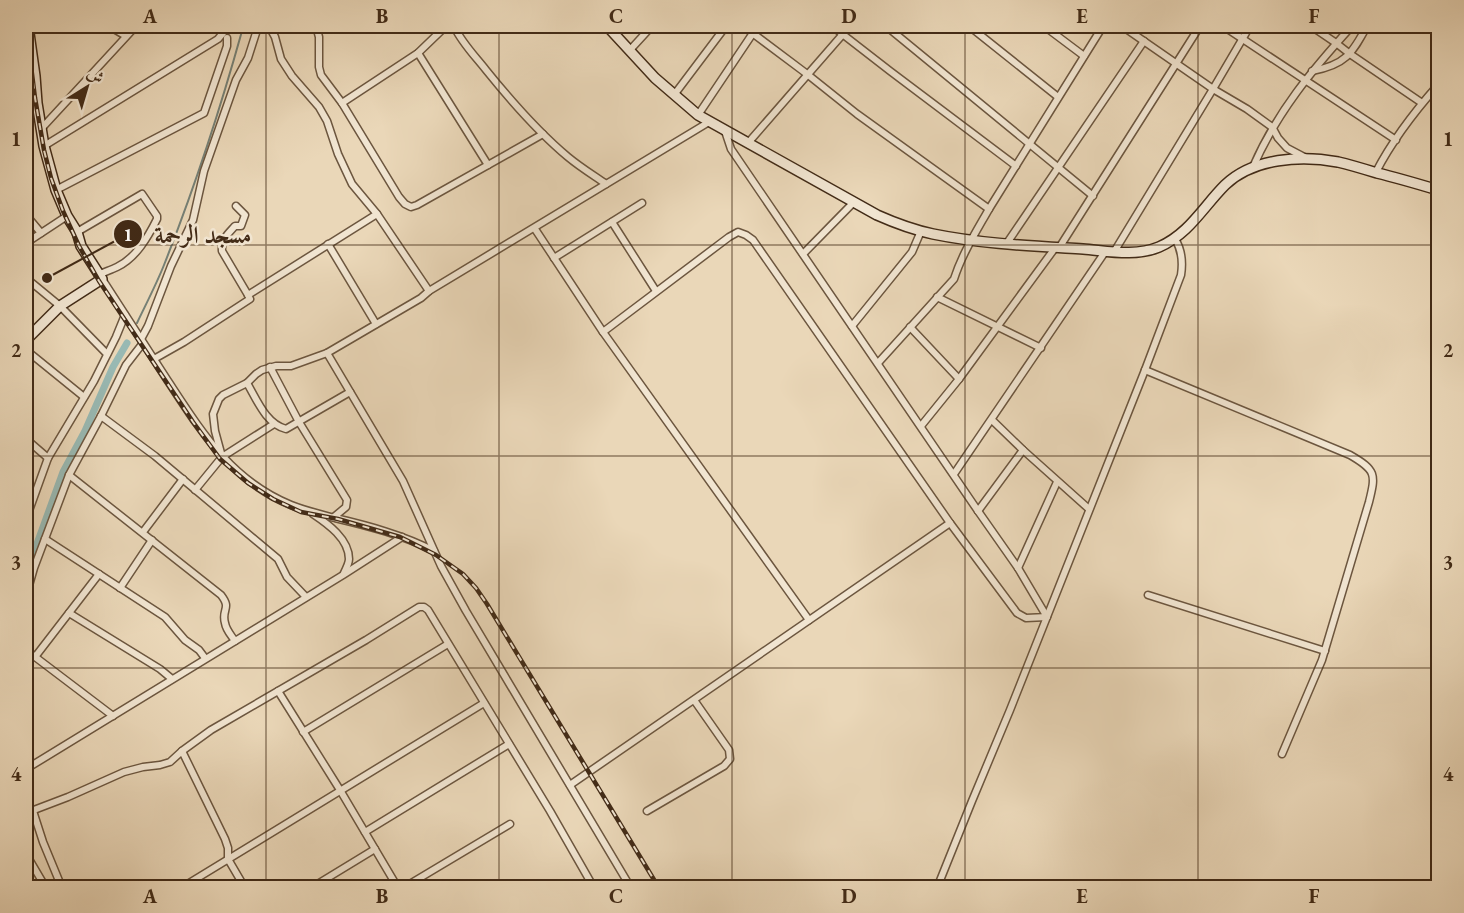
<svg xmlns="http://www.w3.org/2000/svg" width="1464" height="913" viewBox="0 0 1464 913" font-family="'EB Garamond',Amiri,serif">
<rect width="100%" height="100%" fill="#ead7b8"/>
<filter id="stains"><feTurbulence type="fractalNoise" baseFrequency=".00333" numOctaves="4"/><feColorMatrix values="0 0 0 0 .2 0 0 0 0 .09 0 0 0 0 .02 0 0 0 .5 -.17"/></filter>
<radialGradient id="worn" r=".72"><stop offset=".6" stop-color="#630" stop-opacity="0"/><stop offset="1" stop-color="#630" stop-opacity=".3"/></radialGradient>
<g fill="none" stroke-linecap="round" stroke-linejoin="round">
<path stroke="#768075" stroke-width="2" d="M137 323C146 304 156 285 164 265 194 189 220 110 242 31L241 26"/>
<polyline stroke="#98b9b3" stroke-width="7" points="26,574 63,472 85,431 113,367 127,343"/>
<g stroke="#6c563f" stroke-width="9">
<g id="street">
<polyline points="109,26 126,36"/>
<polyline points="269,26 275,37 281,59 292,76 319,107 327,121 338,154 352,184 377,214 429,291"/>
<polyline points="316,26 319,37 319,67 321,75 342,103 399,197 405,204 411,207 417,205 543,134"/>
<path d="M454 26C461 42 475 56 486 70 511 101 538 132 568 157 580 167 593 175 606 184"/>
<polyline points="743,26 807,74 857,114 989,209"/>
<polyline points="832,26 890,71 1016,166"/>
<polyline points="886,26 1093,196"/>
<polyline points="969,26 1058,97"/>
<polyline points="1044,26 1084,56"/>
<polyline points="1122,26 1213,89 1247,109 1272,127 1278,138 1287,148 1306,158"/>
<polyline points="1223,26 1396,140"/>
<polyline points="1311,26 1336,43 1350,54 1422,103"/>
<polyline points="1436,26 1438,27"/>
<polyline points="630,50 652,26"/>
<polyline points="418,53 488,165"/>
<polyline points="26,67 34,75"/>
<path d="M1312 71C1345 65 1352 54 1367 26"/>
<polyline points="26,87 36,94"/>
<polyline points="674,95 726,26"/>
<polyline points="342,103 418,53 446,26"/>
<polyline points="26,112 37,103"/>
<polyline points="698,115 753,33"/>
<polyline points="41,129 136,26"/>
<polyline points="748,143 850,26"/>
<polyline points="44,146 218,39 223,33 224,26"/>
<path d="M1253 167C1277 112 1312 70 1352 26"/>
<path d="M1376 172C1392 141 1415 111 1438 85"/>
<polyline points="56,190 204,113 227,46 227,38"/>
<path d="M236 206 245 215 241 226H235C228 234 221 239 222 251L248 295"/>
<polyline points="26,215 41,233"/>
<polyline points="612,222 656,291"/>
<polyline points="535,229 603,332 809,620"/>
<path d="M77 232 142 194 157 216V219C148 237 136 258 117 267 111 270 104 272 98 275"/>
<polyline points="26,243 67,216"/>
<polyline points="1007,243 1144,41"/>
<polyline points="328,244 376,324"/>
<polyline points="1059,248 1200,26"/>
<polyline points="1114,252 1213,89 1250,26"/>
<polyline points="803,254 853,203"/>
<polyline points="554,258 642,203"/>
<polyline points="26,278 60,306 107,354"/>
<path d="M102 279C123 312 145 345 166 378 201 431 230 480 291 505 306 511 320 514 335 518 369 526 403 535 434 551"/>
<polyline points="937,297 1041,348"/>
<polyline points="852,326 912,252 921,231"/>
<polyline points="910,327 959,379"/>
<polyline points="603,332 729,237 738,232 746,235 753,240 950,523 1017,613 1026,618 1047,617 1018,568 978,511 731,149 725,131"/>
<polyline points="141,339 148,326 171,266 193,220 204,171 236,80 248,58 256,33 255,26"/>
<polyline points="26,350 84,397"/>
<polyline points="154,359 184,342 250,299 248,295 377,214"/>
<path d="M878 363 954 279C962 254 976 232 989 209L1103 26"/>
<polyline points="270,367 299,422 347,500 346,507 334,517"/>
<path d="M1145 370 1350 455C1376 470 1376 474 1369 502L1322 660 1282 754"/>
<path d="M247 383C257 400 266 424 286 429L350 392"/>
<polyline points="101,416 155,456 278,559 287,577 306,597"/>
<polyline points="992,420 1023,450 1089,509"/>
<polyline points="921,426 959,379 1055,248"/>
<polyline points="26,439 48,458"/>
<polyline points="221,453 215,431 213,414 219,399 223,395 247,383 256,374 262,370 276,366 291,366 327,353"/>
<polyline points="954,474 1105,252"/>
<path d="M69 475 221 595C232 609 221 609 225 623 226 630 231 635 235 641"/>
<polyline points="195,490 222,457 274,424"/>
<polyline points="978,511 1023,450"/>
<path d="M313 514C328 524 349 539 349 559 349 563 346 569 344 573"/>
<polyline points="26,519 48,458 94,381 116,337 125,315"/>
<polyline points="143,532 183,479"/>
<polyline points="45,539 165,617 185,640 199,650 205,658"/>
<polyline points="1018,568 1057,482"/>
<polyline points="120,588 152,540"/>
<polyline points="1148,595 1325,651"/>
<polyline points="26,596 34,568 69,475 101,416 126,365 143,343"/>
<polyline points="69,613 160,669 172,679"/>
<polyline points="26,650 113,716"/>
<polyline points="35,657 99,574"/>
<polyline points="278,691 340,790 398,888"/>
<polyline points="303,732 448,644"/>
<polyline points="182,751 225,839 228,848 228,859 245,888"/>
<polyline points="26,769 343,575 402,537"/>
<polyline points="570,785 950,523"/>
<polyline points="33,811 43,842 62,888"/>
<polyline points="647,811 724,766 730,759 729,750 694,700"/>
<polyline points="26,813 68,797 124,772 143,767 160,765 170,762 182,751 211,730 366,640 419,607 424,607 428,610 550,811 594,888"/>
<polyline points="365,832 509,744"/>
<polyline points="26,854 46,888"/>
<polyline points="181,888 484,703"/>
<polyline points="311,888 375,849"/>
<polyline points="403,888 510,824"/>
<polyline points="631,888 466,611 441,566 403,481 327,353 421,298 429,291 709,122"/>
<path d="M937 888 972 801 1010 710 1145 370 1181 275C1183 262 1182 250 1175 239"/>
</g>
</g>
<g stroke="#422b17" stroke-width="12">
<g id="secondary">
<path d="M607 26 655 78 698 115 877 215C895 223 914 230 933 234 982 244 1033 246 1083 249 1108 251 1135 257 1159 247 1189 234 1203 207 1225 185 1253 158 1301 155 1338 162 1351 165 1364 169 1377 173 1398 178 1418 184 1438 190"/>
<polyline points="26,340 60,306 102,279 81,246 77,232 67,216 56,190 44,146 37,103 35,76 28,26"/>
</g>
</g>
<use href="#street" stroke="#f1e5d1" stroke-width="6"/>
<use href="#secondary" stroke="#f1e5d1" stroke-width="9"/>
<g stroke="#422b17" stroke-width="4.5">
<polyline id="rail" points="26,26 35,98 44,150 51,178 63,211 79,246 99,281 193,422 220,459 248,483 273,499 301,512 338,519 400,537 436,555 463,574 476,588 487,604 659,888"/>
</g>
<use href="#rail" stroke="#f1e5d1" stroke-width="2" stroke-dasharray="7" stroke-linecap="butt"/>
</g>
<path fill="none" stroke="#422b17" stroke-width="1.5" stroke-opacity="0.55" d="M266 26V888M499 26V888M732 26V888M965 26V888M1198 26V888M26 245H1438M26 456H1438M26 668H1438"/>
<path fill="none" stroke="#422b17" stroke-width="2" d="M47 278L128 234"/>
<g fill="#422b17" stroke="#f1e5d1" stroke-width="2">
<circle cx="47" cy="278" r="6"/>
<circle cx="128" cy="234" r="15"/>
</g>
<g font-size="18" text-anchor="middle" font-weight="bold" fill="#fff">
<text x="128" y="241">1</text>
</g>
<g font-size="24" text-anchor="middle" font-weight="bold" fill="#422b17" stroke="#f1e5d1" stroke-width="5" stroke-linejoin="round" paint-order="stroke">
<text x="203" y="243">مسجد الرحمة</text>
</g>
<rect width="1464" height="913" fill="none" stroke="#ead7b8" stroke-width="66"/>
<g transform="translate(87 87) rotate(37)" stroke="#f1e5d1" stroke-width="4.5" paint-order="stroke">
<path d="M0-4.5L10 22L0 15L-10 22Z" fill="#422b17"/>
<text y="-9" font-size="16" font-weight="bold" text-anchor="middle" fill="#422b17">ش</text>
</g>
<rect x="33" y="33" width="1398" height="847" fill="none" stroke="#422b17" stroke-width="2"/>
<g font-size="20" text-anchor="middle" font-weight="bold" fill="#422b17">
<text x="150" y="23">A</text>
<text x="382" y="23">B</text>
<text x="616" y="23">C</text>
<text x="849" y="23">D</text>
<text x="1082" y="23">E</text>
<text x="1314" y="23">F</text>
<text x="16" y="146">1</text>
<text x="1448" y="146">1</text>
<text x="16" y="357">2</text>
<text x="1448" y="357">2</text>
<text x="16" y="569">3</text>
<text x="1448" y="569">3</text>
<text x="16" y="781">4</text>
<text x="1448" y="781">4</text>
<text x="150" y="903">A</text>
<text x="382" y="903">B</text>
<text x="616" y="903">C</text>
<text x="849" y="903">D</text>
<text x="1082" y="903">E</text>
<text x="1314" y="903">F</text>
</g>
<rect width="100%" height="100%" filter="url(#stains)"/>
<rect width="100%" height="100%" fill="url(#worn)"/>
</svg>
